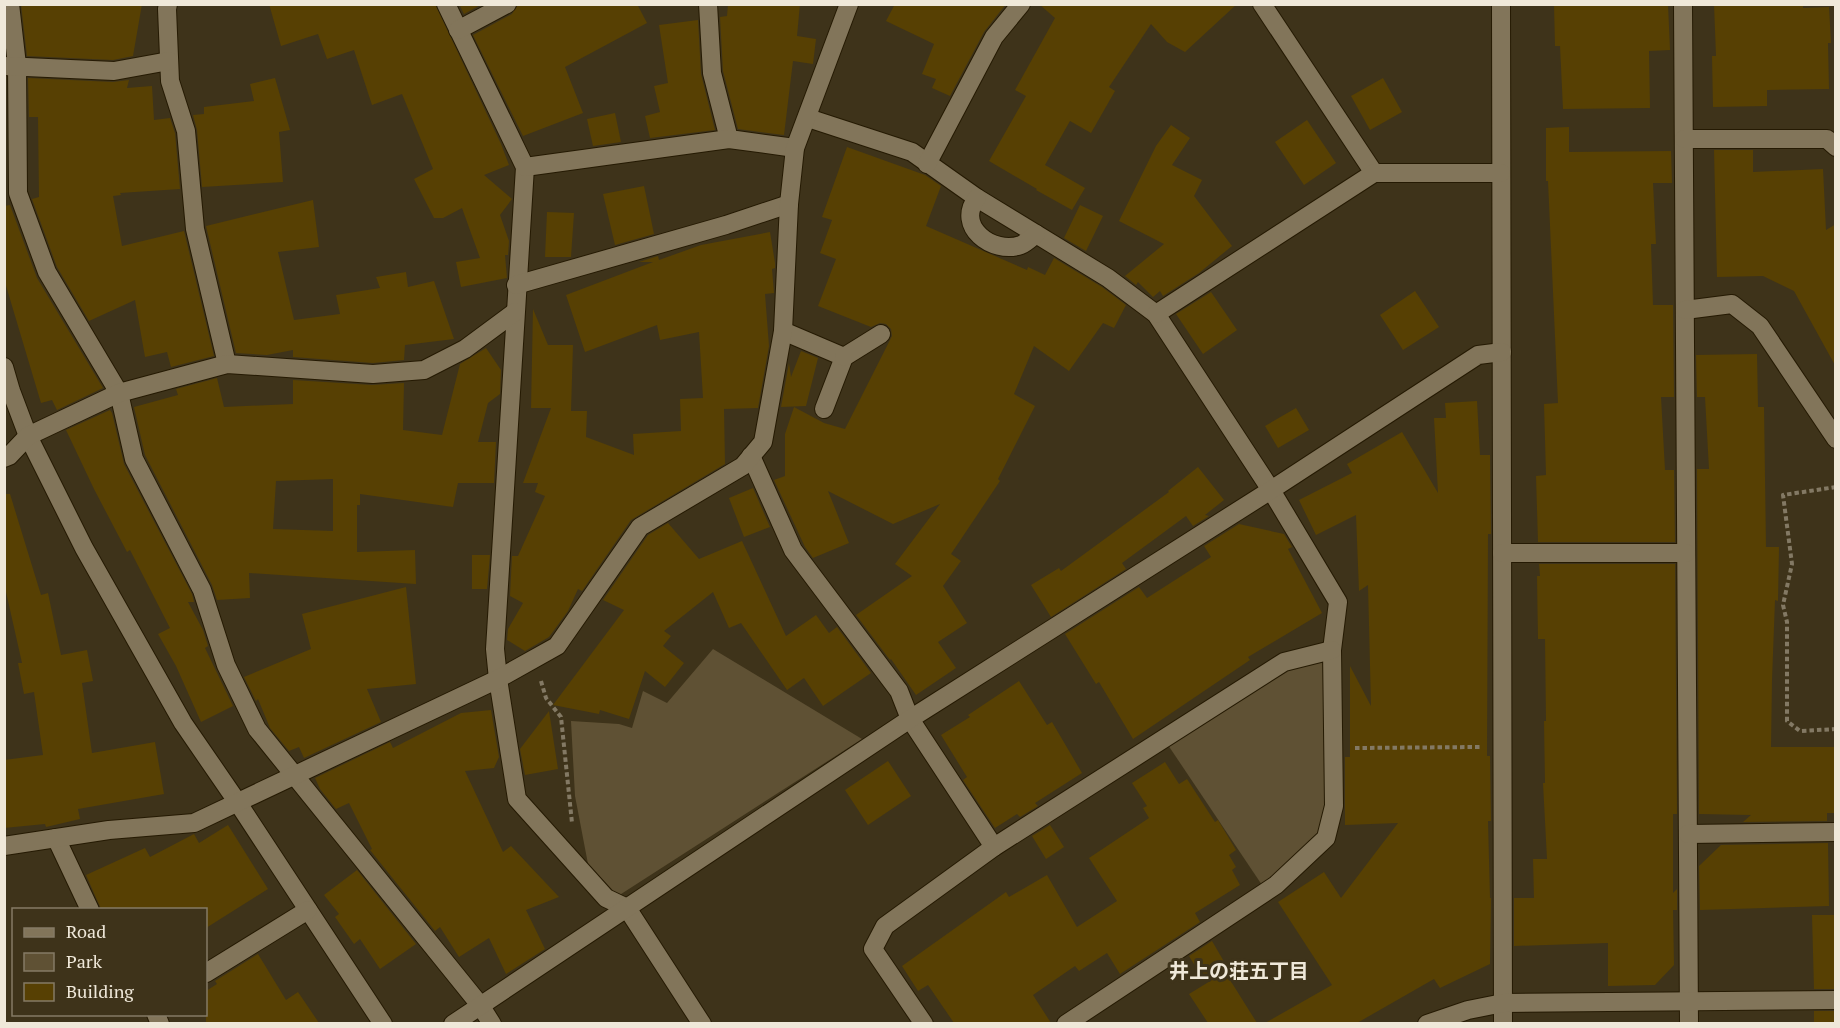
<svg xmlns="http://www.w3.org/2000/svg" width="1840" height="1028" viewBox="0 0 1840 1028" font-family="'PT Serif','Noto Sans JP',serif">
<rect width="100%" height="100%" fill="#3e331a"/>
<g fill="#5f5134">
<polygon points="713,649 862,739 618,896 588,864 575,796 571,721 619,724 632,728 643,691 667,703"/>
<polygon points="1327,661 1327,804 1317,836 1262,885 1168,745 1286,669"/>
</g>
<g fill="#574003" fill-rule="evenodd">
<polygon points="21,4 142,4 133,56 113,60 27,56"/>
<polygon points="269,4 435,4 501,144 509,165 484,175 512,199 500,215 509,241 508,255 505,255 507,278 461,287 456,262 480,258 462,208 443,218 434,218 414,179 433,169 402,94 372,105 354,50 327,59 318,34 281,46"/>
<polygon points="459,4 482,4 464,14"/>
<polygon points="518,4 637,4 647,23 565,67 583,113 523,136 473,35 512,14"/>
<polygon points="728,4 800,4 797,36 816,39 813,64 793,61 784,135 738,129 723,71 720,17 727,16"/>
<polygon points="895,4 1006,4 984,32 950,96 932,88 936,79 922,74 934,44 886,21"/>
<polygon points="1039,4 1237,4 1185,52 1167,42 1151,24 1109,87 1115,91 1091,133 1070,121 1045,165 1085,188 1072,210 1036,190 1037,189 989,161 1026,96 1015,90 1055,18"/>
<polygon points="1554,4 1668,4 1670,50 1649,51 1650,108 1563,109 1560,46 1555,46"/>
<polygon points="1714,4 1803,4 1803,8 1829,7 1831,43 1828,43 1829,89 1767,90 1767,106 1713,107 1712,56 1716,56"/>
<polygon points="698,20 701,74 715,130 650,138 645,116 660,112 654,86 668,83 659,25"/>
<polygon points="28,78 113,82 129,80 127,88 152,86 154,120 170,118 175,133 180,189 120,193 121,195 113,196 122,246 184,231 214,356 171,367 167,352 145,357 135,300 89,321 57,267 32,199 39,197 38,117 29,117"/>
<polygon points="275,78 290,130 279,132 283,182 202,187 197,130 193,115 204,114 204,107 254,101 250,84"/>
<polygon points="1383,78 1402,112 1370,130 1351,96"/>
<polygon points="615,113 621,142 593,146 587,119"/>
<polygon points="1307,120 1336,163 1304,185 1275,142"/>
<polygon points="1171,125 1190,138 1172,165 1202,180 1194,196 1232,246 1199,273 1163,296 1160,291 1153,297 1138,282 1136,285 1125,276 1164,244 1119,221 1156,146"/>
<polygon points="1569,127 1569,152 1671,151 1672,183 1653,183 1656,244 1651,244 1653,305 1673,305 1674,397 1661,397 1665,470 1674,470 1675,542 1538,542 1536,476 1546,475 1544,404 1558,403 1548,181 1546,181 1546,128"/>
<polygon points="847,147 925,175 941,186 926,226 1027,270 1028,267 1045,275 1054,258 1102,287 1126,305 1114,328 1103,323 1069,371 1034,346 1014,394 1035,406 998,479 1000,481 951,554 961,561 943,586 967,623 938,642 956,668 916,695 891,659 890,660 856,615 912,576 895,564 940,504 893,524 828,491 849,543 813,558 805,547 774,480 785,476 785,434 794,407 824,423 845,429 892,336 891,329 886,324 880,323 871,327 818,306 836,259 820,253 832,220 822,217"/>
<polygon points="1714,150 1753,150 1753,172 1823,169 1826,230 1836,224 1836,367 1794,291 1763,276 1717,277"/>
<polygon points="644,186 654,234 615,245 603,194"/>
<polygon points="313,200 319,247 278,252 294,320 340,314 336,295 380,288 376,277 406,272 408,287 434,281 454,339 405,345 404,360 373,363 293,357 293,350 267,355 236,353 206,226"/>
<polygon points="10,205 37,278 103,388 57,410 52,400 41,403 4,279 4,206"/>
<polygon points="1080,205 1103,216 1086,251 1064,238"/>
<polygon points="547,212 574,213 571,257 545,257"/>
<polygon points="770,232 775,263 775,268 772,269 774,293 765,294 769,346 758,408 724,409 725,464 631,520 582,591 578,589 568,611 549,637 525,651 507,640 508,629 523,603 510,596 512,556 518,556 545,496 535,492 538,483 523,483 551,408 531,408 533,309 548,345 573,345 571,411 587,411 586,437 634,455 633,434 681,431 680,399 703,398 699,332 660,340 657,325 585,352 566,295 653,262 639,262 658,256 659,260 701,245"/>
<polygon points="1415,291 1439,327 1403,350 1380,315"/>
<polygon points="1211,292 1237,330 1203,354 1176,314"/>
<path d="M486 348 501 370 500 394 488 403 478 442H496L494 483H458L453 507 360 494V505H357V552L415 550 416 584 249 573 250 598 217 600 212 585 145 455 134 407 178 395 176 389 217 378 224 407 293 404V380L372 385 404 383 403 430 442 435 460 364ZM333 479V531L273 529 276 481Z"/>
<polygon points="801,351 818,358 806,406 781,407 789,363 791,377"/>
<polygon points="1757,354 1758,407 1764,407 1766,547 1779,547 1778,601 1775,600 1772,680 1771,747 1836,747 1836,813 1827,813 1827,821 1743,822 1751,815 1699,814 1697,469 1709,469 1705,397 1697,397 1696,355"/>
<polygon points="1477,401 1480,455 1490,455 1491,534 1488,534 1487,756 1490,756 1491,821 1488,821 1490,898 1491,898 1490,964 1440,988 1434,979 1357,1023 1265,1023 1332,985 1278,902 1324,872 1341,898 1398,823 1345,825 1345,757 1350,757 1350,666 1371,706 1368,585 1359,591 1356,515 1316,535 1299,500 1352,473 1347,464 1402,432 1438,493 1434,418 1446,418 1445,403"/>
<polygon points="1296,408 1309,430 1278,448 1265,426"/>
<polygon points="110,410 112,413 124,464 192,594 194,602 188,602 203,630 208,646 205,648 233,706 201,722 176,666 158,634 170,628 130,550 127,552 94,489 66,430"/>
<polygon points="1198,467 1224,500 1205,515 1209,516 1193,526 1186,516 1122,563 1126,569 1051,617 1031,585 1059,568 1061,571 1169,492 1168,491"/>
<polygon points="753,488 770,527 744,537 729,498"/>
<polygon points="4,494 10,494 41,595 48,593 61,655 87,650 93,681 82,683 92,753 155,742 164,794 78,809 80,819 46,827 45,824 4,828 4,760 43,755 34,692 24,694 18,663 22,663 4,583"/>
<polygon points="668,523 699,559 742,541 786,636 816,615 829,633 837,627 871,673 823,706 804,678 787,690 741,623 729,628 713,592 664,631 671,636 663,646 684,663 665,687 645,671 629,719 600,710 599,714 553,705 624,610 603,600 648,535"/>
<polygon points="1239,524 1284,534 1292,547 1288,549 1322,613 1248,657 1250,660 1133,739 1099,682 1096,684 1065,634 1139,587 1147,598 1211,557 1204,546"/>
<polygon points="472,555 490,555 487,589 472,589"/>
<polygon points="1539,564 1675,564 1677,814 1673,814 1673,893 1677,889 1677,910 1673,910 1674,965 1655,985 1608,986 1608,943 1514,946 1514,898 1534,898 1533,859 1547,859 1543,783 1545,783 1544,721 1546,721 1545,639 1538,639 1537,576 1540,576"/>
<polygon points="406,587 416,684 367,689 381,722 304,758 299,747 289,751 270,728 258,699 256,701 244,677 311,649 302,614"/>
<polygon points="1019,681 1047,725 1052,722 1082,773 1035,803 1038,806 1020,817 1017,814 995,828 963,780 967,777 941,735 970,717 968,715"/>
<polygon points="491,710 499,757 494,768 465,771 503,852 511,846 559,897 526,910 545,949 506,974 489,938 459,957 440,927 435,931 370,850 372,849 349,803 336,809 320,789 315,778 390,742 393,748 461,713"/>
<polygon points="549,711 558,769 525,775 520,749"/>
<polygon points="888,761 911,796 868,825 845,790"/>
<polygon points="1165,762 1179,784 1187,779 1215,822 1218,820 1236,850 1229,855 1236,867 1232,870 1240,885 1195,913 1200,922 1120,974 1107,953 1079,971 1075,966 1033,995 1051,1023 954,1023 928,985 918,991 902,966 1006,892 1009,897 1047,875 1077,927 1117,901 1089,858 1149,818 1143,808 1147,806 1132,783"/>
<polygon points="228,825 268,889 206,928 206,909 101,909 86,875 145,848 150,857 194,834 199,843"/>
<polygon points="1050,825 1064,847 1046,859 1032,836"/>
<polygon points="1828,843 1829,906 1700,910 1699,866 1721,845"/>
<polygon points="357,870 416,944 380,969 360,939 354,944 335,917 339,914 324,895"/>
<polygon points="1812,915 1836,915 1836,989 1814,989"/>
<polygon points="1212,941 1226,965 1203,979 1189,956"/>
<polygon points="258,954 286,1000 298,992 319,1023 206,1023 206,991 217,984 215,981"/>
<polygon points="1225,972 1257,1023 1208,1023 1189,994"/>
<rect x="1814" y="1011" width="22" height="12"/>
</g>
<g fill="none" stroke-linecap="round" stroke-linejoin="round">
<g stroke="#251a03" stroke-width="20">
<g id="minor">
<polyline points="10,4 17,65 18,193 47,272 119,393 134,459 202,590 226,665 257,729 480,1005 492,1024"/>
<polyline points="168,4 167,9 170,81 186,131 195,229 227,364"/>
<polyline points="446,4 525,167 495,649 498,679 517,799 606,898 627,908 702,1024"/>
<polyline points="708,4 712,73 729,139 795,148"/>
<polyline points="1262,4 1374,173"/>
<polyline points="1501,4 1503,1024"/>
<polyline points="1683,4 1689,1024"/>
<polyline points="458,30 507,4"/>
<polyline points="4,66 114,71 169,61"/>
<polyline points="808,118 912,152 977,198 1108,278 1156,314 1271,490 1338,602 1332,650 1334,806 1326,838 1276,885 1066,1024"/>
<polyline points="1684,139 1827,139 1836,147"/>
<polyline points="927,164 994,37 1021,4"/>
<polyline points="525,167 729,139"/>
<path d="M977 198C955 226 992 255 1021 245 1026 243 1031 238 1036 234"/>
<polyline points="516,285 726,225 789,204"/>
<polyline points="1685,310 1732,304 1760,326 1836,439"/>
<polyline points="1156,314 1374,173 1501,173"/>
<polyline points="783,331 844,357 824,409"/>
<polyline points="844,357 881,334"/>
<polyline points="4,367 11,391 28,436 84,548 183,723 238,803 383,1024"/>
<polyline points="751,456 793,550 899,691 910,719 994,847"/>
<polyline points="4,458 9,456 28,436 119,393 227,364 373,374 424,370 465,349 515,312"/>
<polyline points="1502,553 1686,553"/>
<polyline points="1688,834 1836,832"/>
<polyline points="56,838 90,910"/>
<polyline points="4,846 109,830 194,823 498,679 557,646 640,527 743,466 763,442 783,331 789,204 795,148 849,4"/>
<polyline points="206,973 308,910"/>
<polyline points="156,1014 160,1024"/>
<polyline points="453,1024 910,719 1271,490 1478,355 1502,352"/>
<polyline points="924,1024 873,949 885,926 994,847 1284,662 1332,650"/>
<polyline points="1427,1024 1468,1010 1503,1003 1836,1000"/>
</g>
</g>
<g stroke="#837964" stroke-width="4" stroke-dasharray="4.5 3" stroke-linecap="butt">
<polyline points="1836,487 1783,495 1792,564 1783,605 1787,622 1787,721 1800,731 1836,729"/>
<polyline points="541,681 546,698 561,717 572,823"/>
<polyline points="1355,748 1480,747"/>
</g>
<use href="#minor" stroke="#82755a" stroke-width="18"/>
</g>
<g text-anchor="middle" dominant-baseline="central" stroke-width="6" stroke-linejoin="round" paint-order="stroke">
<g font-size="20" font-weight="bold" fill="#efe8d9" stroke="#3e331a">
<text x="1239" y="970">井上の荘五丁目</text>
</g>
</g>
<rect width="1840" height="1028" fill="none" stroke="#efe8d9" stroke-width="12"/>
<rect x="12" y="908" width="195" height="108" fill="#3e331a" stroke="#857b66" stroke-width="1.5"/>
<rect x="24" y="928" width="30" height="9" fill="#82755a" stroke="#857b66" stroke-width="1.5"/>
<text x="66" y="938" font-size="18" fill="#efe8d9">Road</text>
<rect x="24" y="953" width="30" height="18" fill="#5f5134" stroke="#857b66" stroke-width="1.5"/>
<text x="66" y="968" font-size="18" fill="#efe8d9">Park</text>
<rect x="24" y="983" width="30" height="18" fill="#574003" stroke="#857b66" stroke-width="1.5"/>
<text x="66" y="998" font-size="18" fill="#efe8d9">Building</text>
</svg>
